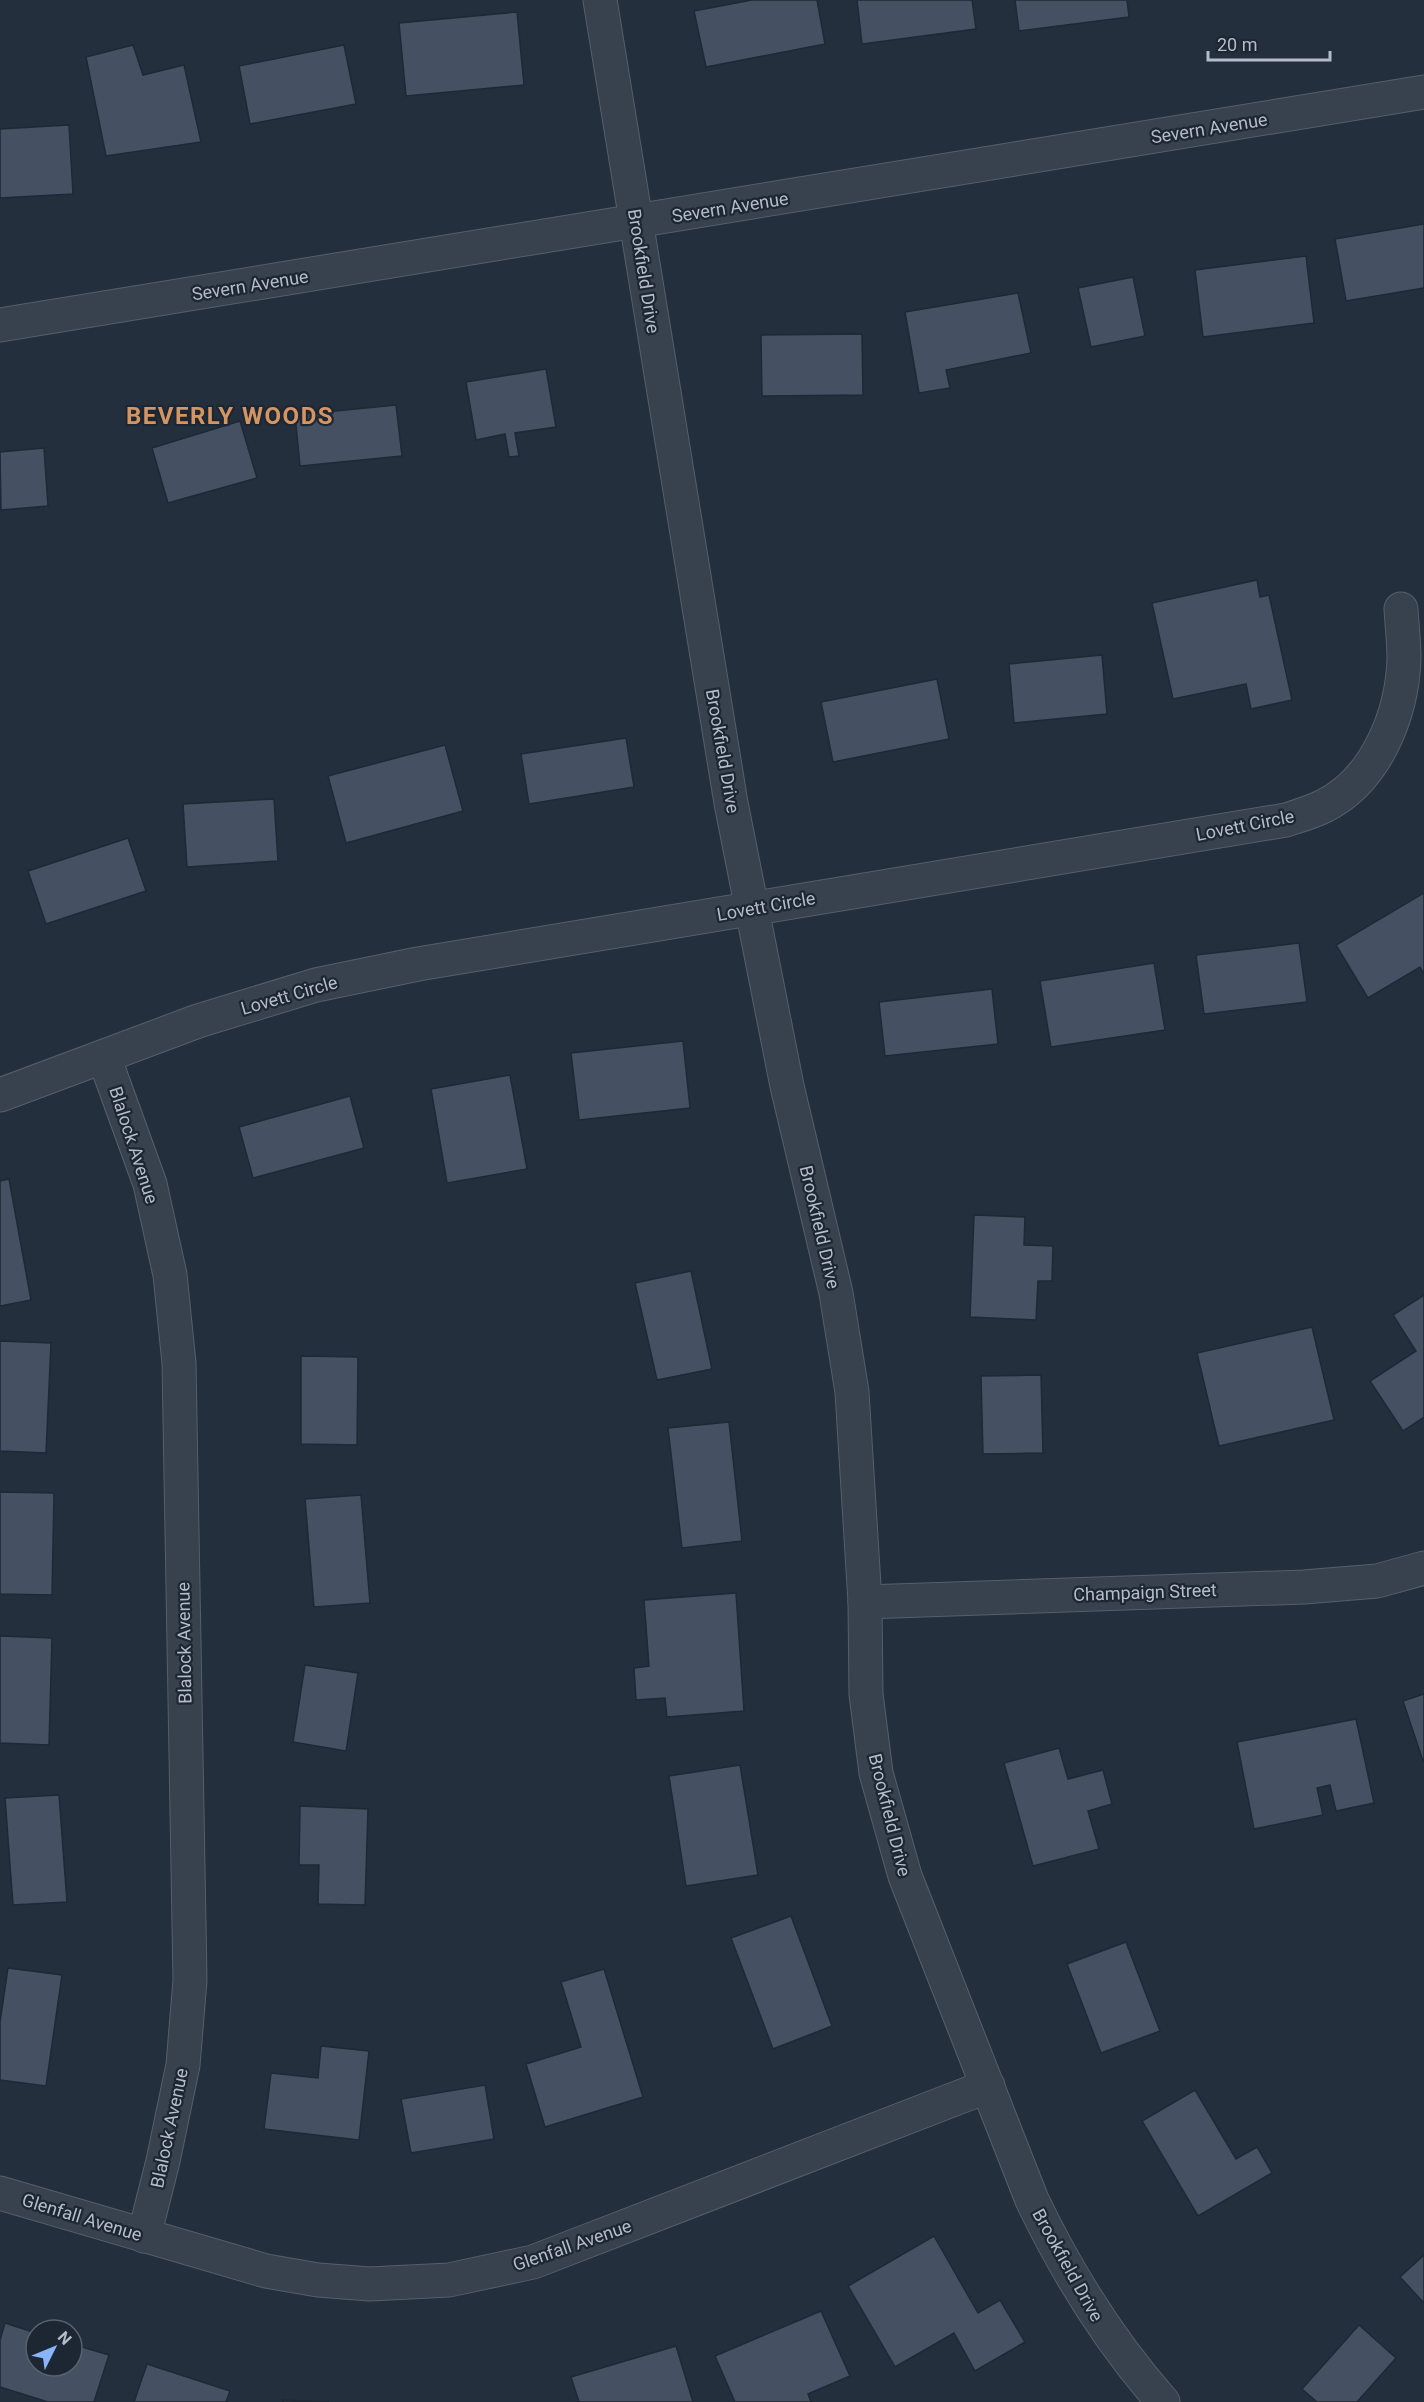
<svg xmlns="http://www.w3.org/2000/svg" width="1424" height="2402" viewBox="0 0 1424 2402" font-family="Roboto,sans-serif">
<rect width="100%" height="100%" fill="#242f3e"/>
<g fill="#455162" stroke="#1f2835" stroke-width="1.5">
<polygon points="752,0 817,0 825,44 706,67 694,11"/>
<polygon points="857,0 972,0 976,29 862,44"/>
<polygon points="1015,0 1127,0 1129,17 1019,31"/>
<polygon points="517,12 524,85 406,96 399,23"/>
<polygon points="133,45 143,75 184,65 201,142 106,156 86,57"/>
<polygon points="344,45 356,104 250,124 239,66"/>
<polygon points="69,125 73,194 0,198 0,129"/>
<polygon points="1424,224 1424,288 1346,301 1335,239"/>
<polygon points="1306,256 1314,323 1203,337 1195,270"/>
<polygon points="1133,277 1145,336 1091,347 1078,288"/>
<polygon points="1018,293 1031,353 946,370 950,388 919,393 905,312"/>
<polygon points="862,334 863,395 762,396 761,335"/>
<polygon points="546,369 556,427 515,433 519,456 509,457 505,434 476,440 466,382"/>
<polygon points="396,405 402,456 300,466 295,415"/>
<polygon points="240,421 257,478 168,503 152,448"/>
<polygon points="44,448 48,506 1,510 0,452"/>
<polygon points="1257,580 1260,597 1269,595 1292,700 1251,709 1246,684 1173,699 1152,603"/>
<polygon points="1102,655 1107,714 1014,723 1009,664"/>
<polygon points="937,679 949,739 833,762 821,702"/>
<polygon points="626,738 634,787 529,804 521,754"/>
<polygon points="445,745 463,811 346,843 328,776"/>
<polygon points="274,799 278,861 187,867 183,804"/>
<polygon points="128,838 146,891 46,924 28,871"/>
<polygon points="1424,893 1424,974 1420,967 1368,998 1336,945"/>
<polygon points="1299,943 1307,1002 1204,1014 1196,955"/>
<polygon points="1154,963 1165,1030 1051,1047 1040,981"/>
<polygon points="992,989 998,1044 885,1056 879,1002"/>
<polygon points="683,1041 690,1108 579,1120 571,1053"/>
<polygon points="510,1075 527,1169 447,1183 431,1089"/>
<polygon points="350,1096 364,1148 253,1178 239,1127"/>
<polygon points="9,1179 31,1300 0,1306 0,1181"/>
<polygon points="974,1215 1025,1217 1024,1245 1053,1246 1052,1281 1038,1281 1036,1320 970,1317"/>
<polygon points="691,1271 712,1369 657,1380 635,1283"/>
<polygon points="1424,1295 1424,1417 1403,1431 1370,1381 1416,1351 1393,1315"/>
<polygon points="1312,1327 1334,1420 1219,1446 1197,1353"/>
<polygon points="0,1341 51,1343 46,1453 0,1451"/>
<polygon points="301,1356 358,1357 357,1445 301,1444"/>
<polygon points="1041,1375 1043,1453 983,1454 981,1376"/>
<polygon points="729,1422 742,1541 682,1548 668,1428"/>
<polygon points="0,1492 54,1493 52,1595 0,1594"/>
<polygon points="361,1495 370,1603 314,1607 305,1499"/>
<polygon points="736,1593 744,1711 667,1717 665,1698 636,1700 634,1668 649,1666 644,1600"/>
<polygon points="0,1636 52,1638 49,1745 0,1743"/>
<polygon points="305,1665 358,1673 346,1751 293,1742"/>
<polygon points="1424,1694 1424,1761 1423,1761 1403,1701"/>
<polygon points="1356,1719 1374,1803 1336,1811 1330,1785 1317,1788 1323,1815 1254,1829 1237,1742"/>
<polygon points="1059,1748 1068,1779 1103,1770 1112,1804 1088,1811 1099,1849 1033,1866 1004,1763"/>
<polygon points="740,1765 758,1875 686,1886 669,1776"/>
<polygon points="59,1795 67,1902 13,1905 5,1798"/>
<polygon points="300,1806 368,1809 365,1905 318,1904 319,1865 299,1865"/>
<polygon points="791,1916 832,2026 773,2049 731,1938"/>
<polygon points="1126,1942 1160,2031 1101,2053 1067,1964"/>
<polygon points="8,1968 62,1975 46,2086 0,2080 0,2022"/>
<polygon points="604,1969 643,2097 545,2127 526,2064 581,2047 561,1982"/>
<polygon points="321,2046 369,2051 359,2140 264,2129 271,2073 318,2078"/>
<polygon points="485,2085 494,2139 411,2153 401,2099"/>
<polygon points="1195,2090 1236,2159 1257,2147 1272,2173 1198,2216 1142,2121"/>
<polygon points="934,2236 978,2313 1000,2300 1025,2342 975,2371 954,2333 895,2367 848,2286"/>
<polygon points="1424,2255 1424,2303 1400,2277"/>
<polygon points="821,2311 850,2376 808,2394 811,2402 735,2402 715,2356"/>
<polygon points="5,2323 36,2333 36,2366 72,2366 72,2344 109,2355 94,2402 48,2402 0,2387 0,2340"/>
<polygon points="1359,2325 1396,2358 1357,2402 1317,2402 1302,2389"/>
<polygon points="676,2346 693,2402 579,2402 571,2377"/>
<polygon points="147,2364 230,2391 226,2402 134,2402"/>
<polygon points="283,2400 329,2402 283,2402"/>
</g>
<g fill="none" stroke-linecap="round" stroke-linejoin="round">
<g stroke="#565f6c" stroke-width="35">
<g id="minor">
<path d="M600 0 731 803 787 1086 836 1293 852 1392 865 1602 866 1694 876 1773 905 1876 1032 2200C1067 2273 1109 2341 1163 2402"/>
<polyline points="0,325 1424,92"/>
<polyline points="104,1057 150,1184 170,1275 179,1363 190,1980 183,2065 163,2161 144,2236"/>
<path d="M0 1095 198 1021 316 985 418 964 1286 820C1298 816 1312 812 1324 806 1376 780 1402 715 1404 659 1404 643 1402 626 1401 609"/>
<polyline points="865,1602 1304,1587 1377,1581 1424,1568"/>
<polyline points="0,2193 266,2271 318,2280 370,2284 449,2280 533,2262 988,2086"/>
</g>
</g>
<use href="#minor" stroke="#38414e" stroke-width="33"/>
</g>
<g text-anchor="middle" dominant-baseline="central" stroke-width="4.5" stroke-linejoin="round" paint-order="stroke">
<g font-size="18" fill="#b4bcc9" stroke="#1d2633">
<text transform="translate(1209 128) rotate(-9)">Severn Avenue</text>
<text transform="translate(730 207) rotate(-9)">Severn Avenue</text>
<text transform="translate(644 271) rotate(81)">Brookfield Drive</text>
<text transform="translate(250 285) rotate(-9)">Severn Avenue</text>
<text transform="translate(723 751) rotate(80)">Brookfield Drive</text>
<text transform="translate(1245 825) rotate(-11)">Lovett Circle</text>
<text transform="translate(766 906) rotate(-10)">Lovett Circle</text>
<text transform="translate(289 995) rotate(-16)">Lovett Circle</text>
<text transform="translate(134 1145) rotate(72)">Blalock Avenue</text>
<text transform="translate(820 1227) rotate(77)">Brookfield Drive</text>
<text transform="translate(1145 1592) rotate(-2)">Champaign Street</text>
<text transform="translate(184 1643) rotate(-91)">Blalock Avenue</text>
<text transform="translate(890 1815) rotate(76)">Brookfield Drive</text>
<text transform="translate(169 2128) rotate(-78)">Blalock Avenue</text>
<text transform="translate(82 2217) rotate(17)">Glenfall Avenue</text>
<text transform="translate(572 2245) rotate(-19)">Glenfall Avenue</text>
<text transform="translate(1068 2265) rotate(61)">Brookfield Drive</text>
</g>
<g font-size="24" font-weight="bold" letter-spacing="1.5" fill="#d59563" stroke="#1d2633">
<text x="230" y="416">BEVERLY WOODS</text>
</g>
</g>
<g transform="translate(54 2348) rotate(47)"><circle r="28" fill="#1d2633" stroke="#59626f" stroke-width="1.5"/>
<path d="M0-4.5L10 22L0 15L-10 22Z" fill="#8ab4f8"/>
<text y="-9" font-size="16" font-weight="bold" text-anchor="middle" fill="#b4bcc9">N</text>
</g>
<path d="M1208 51v9h122v-9" fill="none" stroke="#b4bcc9" stroke-width="3"/>
<text x="1217" y="51" font-size="18" fill="#b4bcc9" stroke="#1d2633" stroke-width="4.5" paint-order="stroke">20 m</text>
</svg>
